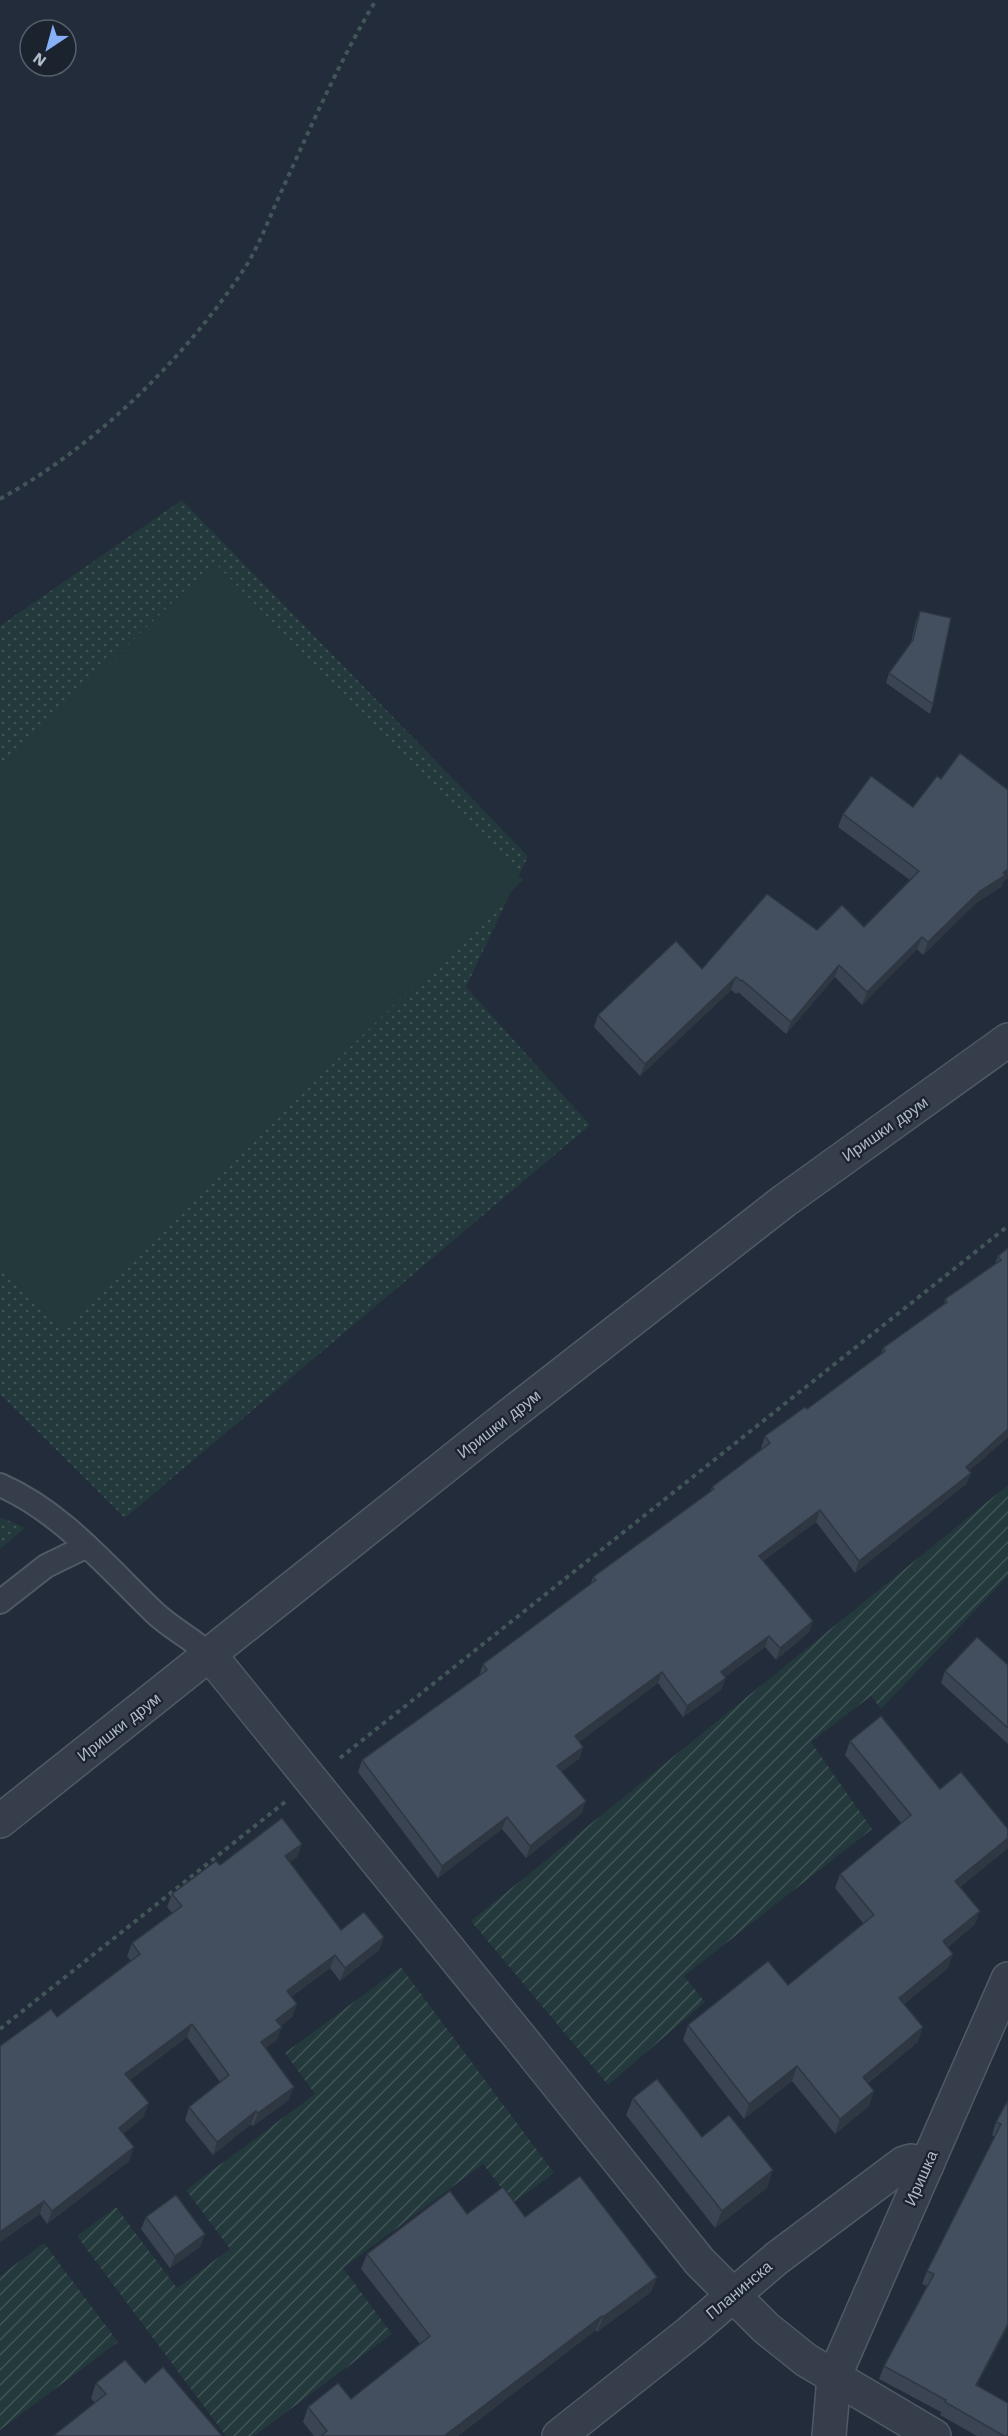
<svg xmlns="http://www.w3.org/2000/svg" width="1008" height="2436" viewBox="0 0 1008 2436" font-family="'Work Sans',sans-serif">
<defs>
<pattern id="grass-dots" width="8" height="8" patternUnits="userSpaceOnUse" patternTransform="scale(1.5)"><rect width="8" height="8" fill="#24393b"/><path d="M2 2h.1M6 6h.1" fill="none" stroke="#415456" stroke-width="1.8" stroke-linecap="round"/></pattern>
<pattern id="garden-furrows" width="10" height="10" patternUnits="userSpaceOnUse" patternTransform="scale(1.5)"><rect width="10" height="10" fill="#24393b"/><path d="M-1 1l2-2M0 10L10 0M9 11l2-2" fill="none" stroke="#415456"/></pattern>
</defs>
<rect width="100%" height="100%" fill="#222c3a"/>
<g fill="url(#grass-dots)">
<polygon points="182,500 528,856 466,987 590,1125 125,1518 0,1394 0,626"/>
<polygon points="0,1517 25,1528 0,1549"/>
</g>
<g fill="url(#garden-furrows)">
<polygon points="1008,1485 1008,1576 881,1709 871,1696 811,1742 872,1829 684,1976 705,2002 608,2085 471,1921"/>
<polygon points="401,1967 554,2173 513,2203 483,2164 343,2268 392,2334 254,2436 226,2436 77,2236 116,2207 177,2288 230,2249 186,2190 315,2094 285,2053"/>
<polygon points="44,2243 118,2342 0,2430 0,2276"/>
</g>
<polygon fill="#24393b" points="214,562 523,880 60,1328 0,1266 0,769"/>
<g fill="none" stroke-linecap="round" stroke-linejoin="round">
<g stroke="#515965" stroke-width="26">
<g id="service">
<path d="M0 1485C62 1512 107 1567 155 1613 172 1629 193 1639 210 1655"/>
<polyline points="0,1602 46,1566 87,1546"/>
</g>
</g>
<g stroke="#515965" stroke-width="36">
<g id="minor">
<polyline points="210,1655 527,2046 700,2262 766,2328 806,2360 934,2436"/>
<polyline points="559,2436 689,2333 777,2258 904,2163 911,2161 927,2165"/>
<polyline points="829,2436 834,2377 1008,1979"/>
</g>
</g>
<g stroke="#515965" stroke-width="36">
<polyline id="tertiary" points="0,1821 497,1425 784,1201 1008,1040"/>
</g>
<g stroke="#425659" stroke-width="4" stroke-dasharray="4.5 4.5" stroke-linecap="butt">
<path d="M0 499C96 446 186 358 246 266 261 242 271 213 283 188 312 124 340 60 376 0"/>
<polyline points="340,1758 1008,1226"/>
<polyline points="0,2029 285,1802"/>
</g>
<use href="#service" stroke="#363e4b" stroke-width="22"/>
<use href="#minor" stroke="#363e4b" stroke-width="33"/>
<use href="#tertiary" stroke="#363e4b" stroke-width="33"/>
</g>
<g fill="#3a4452">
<polygon points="920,611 933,704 930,714 886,683 889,673 911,642 916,621"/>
<polygon points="941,779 1008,790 1008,878 1003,882 1001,887 976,903 923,955 917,949 862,1005 835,977 786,1034 738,992 736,994 731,990 640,1076 594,1027 598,1015 702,969 817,930 864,927 910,880 838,827 843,814 913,807"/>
<polygon points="1008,1248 1008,1437 969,1471 971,1473 966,1484 855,1573 816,1522 763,1561 813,1621 809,1632 776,1660 765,1647 725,1677 721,1690 683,1717 658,1683 579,1742 583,1747 579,1759 562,1771 582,1813 526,1858 502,1829 438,1878 358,1772 362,1760 479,1676 483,1664 591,1583 593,1577 710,1492 712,1487 762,1449 761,1448 765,1436 807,1409 881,1354 883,1348 944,1304 945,1299 995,1264 998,1256"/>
<polygon points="1008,1665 1008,1744 941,1683 945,1671"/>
<polygon points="850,1741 940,1789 1008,1829 1008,1846 1007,1849 960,1887 980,1911 974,1925 948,1947 948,1968 904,2004 918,2042 868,2083 869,2106 835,2134 792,2081 744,2119 683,2040 688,2025 788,1985 863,1923 835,1888 840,1874 901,1823 845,1755"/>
<polygon points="302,1844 297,1857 290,1862 341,1930 384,1937 379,1950 340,1981 330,1968 291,1997 297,2004 292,2017 281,2026 277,2040 265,2048 289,2100 253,2126 251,2124 213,2155 185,2120 189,2107 220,2082 187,2037 130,2080 144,2116 123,2134 134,2147 129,2161 47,2224 40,2214 0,2242 0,2046 57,2017 131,1961 127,1956 132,1943 172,1913 167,1907 172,1894 220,1865"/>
<polygon points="633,2098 702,2137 767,2188 715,2228 626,2115"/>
<polygon points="1008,2100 978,2386 1008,2436 977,2436 940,2415 941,2412 879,2379 884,2366 927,2286 922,2284 927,2271 995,2137 992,2135 996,2122"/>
<polygon points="467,2214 525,2217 657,2277 651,2292 597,2332 596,2330 458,2436 314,2436 303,2422 308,2407 351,2399 420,2344 361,2269 367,2254"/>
<polygon points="146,2217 201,2246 170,2268 141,2229"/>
<polygon points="96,2383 145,2383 222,2436 95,2403 91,2398"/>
</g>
<g fill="#2f3742">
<polygon points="1008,869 1008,878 1003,882 1001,887 976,903 923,955 928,942 980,891"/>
<polygon points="922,937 917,949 862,1005 867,992"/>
<polygon points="839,965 835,977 786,1034 791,1022"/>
<polygon points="736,977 731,990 640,1076 645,1064"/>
<polygon points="1008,1429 1008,1437 961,1478 966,1467"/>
<polygon points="971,1473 966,1484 855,1573 859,1561"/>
<polygon points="820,1510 816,1522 755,1567 759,1556"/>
<polygon points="813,1621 809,1632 776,1660 780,1648"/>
<polygon points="769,1636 765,1647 717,1683 721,1672"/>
<polygon points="662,1672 658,1683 571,1748 575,1736"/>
<polygon points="726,1678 721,1690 683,1717 687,1706"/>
<polygon points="583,1747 579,1759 553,1777 557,1766"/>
<polygon points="586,1801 582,1813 526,1858 530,1846"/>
<polygon points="507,1817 502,1829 438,1878 442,1866"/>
<polygon points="1008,1838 1008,1846 1007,1849 950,1895 955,1881"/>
<polygon points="302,1844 297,1857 281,1869 285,1856"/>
<polygon points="980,1911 974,1925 937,1955 943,1941"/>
<polygon points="384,1937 379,1950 340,1981 345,1968"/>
<polygon points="953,1954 948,1968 894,2012 899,1998"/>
<polygon points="335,1955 330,1968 282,2004 287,1991"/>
<polygon points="297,2004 292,2017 272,2033 276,2020"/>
<polygon points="192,2024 187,2037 120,2087 125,2074"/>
<polygon points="282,2027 277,2040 256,2055 261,2042"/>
<polygon points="923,2027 918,2042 857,2091 863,2077"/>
<polygon points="797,2066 792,2081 744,2119 749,2104"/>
<polygon points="294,2087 289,2100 253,2126 258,2113"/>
<polygon points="874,2091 869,2106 835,2134 840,2119"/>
<polygon points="149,2103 144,2116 114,2142 119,2128"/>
<polygon points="256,2111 251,2124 213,2155 217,2142"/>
<polygon points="134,2147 129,2161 47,2224 52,2211"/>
<polygon points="773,2170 767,2188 715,2228 722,2211"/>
<polygon points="44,2201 40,2214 0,2242 0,2232"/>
<polygon points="205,2234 201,2246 170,2268 175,2256"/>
<polygon points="657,2277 651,2292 597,2332 603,2317"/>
<polygon points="602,2316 596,2330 458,2436 444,2436"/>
<polygon points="1008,2324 1008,2327 971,2397 976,2385"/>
</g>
<g fill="#434f5f" stroke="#2f3742" stroke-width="1.5">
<polygon points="920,611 951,618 933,704 889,673 913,640"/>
<polygon points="960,753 1008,790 1008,869 1003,873 1006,875 980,891 928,942 922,937 867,992 839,965 791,1022 742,980 741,981 736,977 645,1064 598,1015 676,941 702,969 767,894 817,930 842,905 864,927 919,871 843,814 871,776 913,807 937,776 941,779"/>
<polygon points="1008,1248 1008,1429 966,1467 971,1473 859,1561 820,1510 759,1556 813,1621 780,1648 769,1636 721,1672 726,1678 687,1706 662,1672 575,1736 583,1747 557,1766 586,1801 530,1846 507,1817 442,1866 362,1760 487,1670 483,1664 596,1580 593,1577 714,1489 712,1487 770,1443 765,1436 805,1407 807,1409 885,1351 883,1348 947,1302 945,1299 1001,1260 998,1256"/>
<polygon points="977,1637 1008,1665 1008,1728 945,1671"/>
<polygon points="881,1716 940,1789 961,1772 1008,1829 1008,1838 955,1881 980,1911 943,1941 953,1954 899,1998 923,2027 863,2077 874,2091 840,2119 797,2066 749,2104 688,2025 768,1961 788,1985 874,1915 840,1874 911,1815 850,1741"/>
<polygon points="282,1818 302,1844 285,1856 341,1930 364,1912 384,1937 345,1968 335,1955 287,1991 297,2004 276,2020 282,2027 261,2042 294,2087 258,2113 256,2111 217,2142 189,2107 229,2075 192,2024 125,2074 149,2103 119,2128 134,2147 52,2211 44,2201 0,2232 0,2046 51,2009 57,2017 140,1954 132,1943 182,1906 172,1894 216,1861 220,1865"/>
<polygon points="657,2079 702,2137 729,2115 773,2170 722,2211 633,2098"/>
<polygon points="1008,2100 1008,2324 976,2385 1008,2403 1008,2436 1004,2436 945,2402 946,2400 884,2366 934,2274 927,2271 1001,2124 996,2122"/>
<polygon points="580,2176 657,2277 603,2317 602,2316 444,2436 321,2436 327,2431 308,2407 338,2383 351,2399 430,2336 367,2254 450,2191 467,2214 503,2187 525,2217"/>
<polygon points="176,2195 205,2234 175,2256 146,2217"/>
<polygon points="125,2360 145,2383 163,2367 222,2436 53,2436 106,2394 96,2383"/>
</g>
<g text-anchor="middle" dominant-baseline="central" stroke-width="4.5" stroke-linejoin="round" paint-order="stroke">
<g font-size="16" fill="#b1b9c7" stroke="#1b232f">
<text transform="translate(885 1129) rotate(-35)">Иришки друм</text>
<text transform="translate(499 1424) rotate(-38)">Иришки друм</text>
<text transform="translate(119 1727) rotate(-38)">Иришки друм</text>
<text transform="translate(921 2178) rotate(-66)">Иришка</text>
<text transform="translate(739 2290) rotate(-40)">Планинска</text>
</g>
</g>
<g transform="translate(48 48) rotate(216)"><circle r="28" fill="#1b232f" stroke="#575f6c" stroke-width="1.5"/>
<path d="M0-4.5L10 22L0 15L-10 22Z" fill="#86b1f7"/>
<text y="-9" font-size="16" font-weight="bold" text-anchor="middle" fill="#b1b9c7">N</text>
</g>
</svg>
